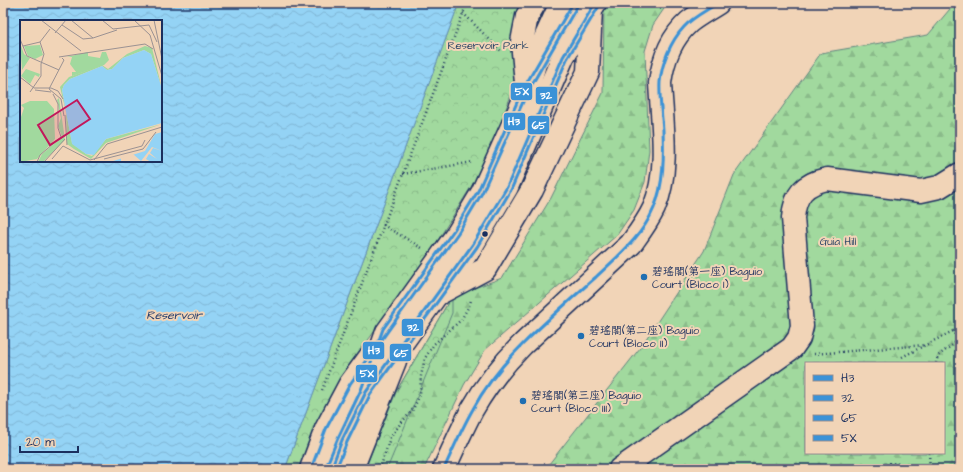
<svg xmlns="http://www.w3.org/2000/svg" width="963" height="472" viewBox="0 0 963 472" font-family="'Architects Daughter','LXGW WenKai TC',sans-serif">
<defs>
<pattern id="forest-firs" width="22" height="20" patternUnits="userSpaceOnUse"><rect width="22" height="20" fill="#a1d99e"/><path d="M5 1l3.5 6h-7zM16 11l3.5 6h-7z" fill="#8abb8a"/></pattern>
<pattern id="park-crowns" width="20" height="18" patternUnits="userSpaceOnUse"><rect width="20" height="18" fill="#a1d99e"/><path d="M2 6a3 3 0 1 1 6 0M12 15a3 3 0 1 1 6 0" fill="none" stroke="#8abb8a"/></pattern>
<pattern id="water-waves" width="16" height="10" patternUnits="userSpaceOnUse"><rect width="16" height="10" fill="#94d3f5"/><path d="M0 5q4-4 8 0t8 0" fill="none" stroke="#7fb5d4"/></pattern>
</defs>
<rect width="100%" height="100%" fill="#f1d4b7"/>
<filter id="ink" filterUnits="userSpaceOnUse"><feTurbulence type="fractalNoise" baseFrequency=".025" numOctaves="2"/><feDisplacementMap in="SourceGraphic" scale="8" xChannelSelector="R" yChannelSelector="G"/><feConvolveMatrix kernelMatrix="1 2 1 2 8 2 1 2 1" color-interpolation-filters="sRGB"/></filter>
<g filter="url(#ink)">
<g fill="url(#forest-firs)" stroke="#5e847e" fill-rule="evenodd">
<polygon points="604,3 668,3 653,25 645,51 649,150 645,182 634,210 617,235 485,350 464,385 424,469 365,469 396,392 452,296 502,278 551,198 603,93"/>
<path d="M955 3H960V469H545L640 348 704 251 734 175 821 53 928 35ZM806 363H944V453H806Z"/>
</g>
<g fill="url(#park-crowns)" stroke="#5e847e">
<polygon points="459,3 554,3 514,87 493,144 479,174 428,256 354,360 305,469 285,469"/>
<polygon points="452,296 452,313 387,469 365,469 396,392"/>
</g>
<path fill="url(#water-waves)" stroke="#6491b9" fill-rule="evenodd" d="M3 3H459L285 469H3ZM21 21H161V161H21Z"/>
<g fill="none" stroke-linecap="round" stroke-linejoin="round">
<g stroke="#1b2f5e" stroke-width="25">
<g id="minor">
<polyline points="527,93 522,42 527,16 535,3"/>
<polyline points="438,294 485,269 532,190 588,72 591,9"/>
<path d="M444 469C453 449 462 429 472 410 486 385 504 363 523 344L631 244C639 233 648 221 654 208 670 170 662 123 660 83 663 59 671 38 689 22 698 15 709 9 718 3"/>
<path d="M620 469 792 348 799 338 802 326 793 218C795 194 804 184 827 179L921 191 939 187 960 174"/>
</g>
</g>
<g stroke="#1b2f5e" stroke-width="25">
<g id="major">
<polyline points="379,375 402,343 473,244 507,187 563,57 595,3"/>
<polyline points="311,469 326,429 350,384 372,354"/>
<polyline points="331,469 342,440 366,392 387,332 458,233 482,193 527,93 537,56 557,12 563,3"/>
<polyline points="352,469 395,361"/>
</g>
</g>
<g stroke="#1b2f5e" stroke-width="2.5" stroke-dasharray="1 3" stroke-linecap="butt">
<polyline points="463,13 501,51"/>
<polyline points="403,174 473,162"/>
<polyline points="383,225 422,248"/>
<polyline points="953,331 960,327"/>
<polyline points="814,354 925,345"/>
<polyline points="902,357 953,331 958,340"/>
<polyline points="936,363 938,356 960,339"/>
<polyline points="322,390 467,3"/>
<polyline points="929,453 930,469"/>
<polyline points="380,469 390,438 400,424 412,411 420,395 421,376 425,358 434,344 461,320 470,304 471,300"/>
<polyline points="870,469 891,463 909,465 919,469"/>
</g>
<use href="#minor" stroke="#f1d4b7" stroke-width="22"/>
<use href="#major" stroke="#f1d4b7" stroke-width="22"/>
<g stroke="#f1d4b7" stroke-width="6">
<g id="bus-1">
<polyline points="311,469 326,429 350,384 458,233 482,193 527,93 579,3"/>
<path d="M444 469C453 449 462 428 473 409 486 385 503 364 523 344 546 321 571 299 596 277 618 256 642 237 654 208 664 184 664 156 663 130 662 115 659 97 660 82 662 63 670 42 684 27 693 17 706 11 718 3"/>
</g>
</g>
<g stroke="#f1d4b7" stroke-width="6">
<polyline id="bus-2" points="331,469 342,440 366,392 473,244 507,187 563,57 595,3"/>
</g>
<g stroke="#f1d4b7" stroke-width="6">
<polyline id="bus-3" points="336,469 347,442 370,395 477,247 511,190 567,59 599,6"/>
</g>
<g stroke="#f1d4b7" stroke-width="6">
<polyline id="bus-4" points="326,467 338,438 361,390 383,329 454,230 478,191 522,91 573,3"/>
</g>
<use href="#bus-1" stroke="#3b92d7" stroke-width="3"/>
<use href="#bus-2" stroke="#3b92d7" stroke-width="3"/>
<use href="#bus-3" stroke="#3b92d7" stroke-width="3"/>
<use href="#bus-4" stroke="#3b92d7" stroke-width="3"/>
</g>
</g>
<circle fill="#1b2f5e" stroke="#f1d4b7" stroke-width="1.5" cx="485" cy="234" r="3.5"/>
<g fill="#1f6fb2" stroke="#f1d4b7" stroke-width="1.5">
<circle cx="644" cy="277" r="4"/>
<circle cx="581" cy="336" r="4"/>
<circle cx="523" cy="401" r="4"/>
</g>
<g text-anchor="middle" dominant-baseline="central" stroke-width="4" stroke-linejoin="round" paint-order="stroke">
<g font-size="11" fill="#2f4868" stroke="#f1d4b7">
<text x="488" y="45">Reservoir Park</text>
<text x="838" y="241">Guia Hill</text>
</g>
<g font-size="11" fill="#1b2f5e" stroke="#f1d4b7" text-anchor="start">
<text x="652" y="271">碧瑤閣(第一座) Baguio<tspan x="652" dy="13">Court (Bloco I)</tspan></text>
<text x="589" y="330">碧瑤閣(第二座) Baguio<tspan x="589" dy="13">Court (Bloco II)</tspan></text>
<text x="531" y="395">碧瑤閣(第三座) Baguio<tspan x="531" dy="13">Court (Bloco III)</tspan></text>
</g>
<g font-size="12" font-style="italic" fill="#273f6d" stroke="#f1d4b7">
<text x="174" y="315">Reservoir</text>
</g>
</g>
<g transform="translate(20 20)">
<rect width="142" height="142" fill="#f1d4b7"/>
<path d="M68 32V36L80 38 82 32H86L89 40 84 45 52 56V52H56L50 44 52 37H47ZM39 78 45 120 23 142H18L22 134 42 117 38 106 41 98 37 80ZM10 81H27L34 89 35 119 17 139 0 142V100L4 88 1 85Z" fill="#a1d99e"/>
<path d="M0 23 4 34 10 38 2 50Z" fill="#a1d99e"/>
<path d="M20 25 23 35 15 39 8 36 4 26ZM125 26 132 28 142 69 131 34 124 30 103 38 92 49 87 50 82 46 50 59 44 65 42 70 52 123 66 134 72 136 86 119 142 104 86 123 71 139 54 129 47 124 46 92 40 67 49 57 82 45 88 49 107 34ZM6 49 20 54 19 57 15 55 10 64 1 56Z" fill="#a1d99e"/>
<path d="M124 30 131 34 142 69V103L86 119 74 135 66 134 52 124 42 70 44 65 50 59 82 46 87 50 92 49 103 38ZM142 112V142H90L125 131 135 114Z" fill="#94d3f5"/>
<path d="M132 127 142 131 133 128 130 133 137 139 129 134 126 139 131 142H101V138L113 134 121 141Z" fill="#f1d4b7"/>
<path fill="none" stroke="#9b9293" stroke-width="1" d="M21 0 61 31M51 0 73 18M82 0 93 9 129 5 137 22M114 0 130 15 142 56M134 0 142 39M42 5 63 19 73 18 97 10M35 13 46 0M0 19 7 36 39 50M3 26 20 22M39 37 125 24 133 29M42 38 44 40 29 69 41 79 44 96M0 57 14 68H31L38 71 43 79M15 70 31 72M10 72 21 56V44L24 34 20 22 30 9M45 95 47 125M32 139 43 126 70 140 122 126 125 120M84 139 123 129 136 112M74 140 87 124 142 107M17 142 20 135 41 117 38 108V84L33 74M24 142 45 119"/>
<path fill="#c2185b" fill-opacity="0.15" stroke="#c2185b" stroke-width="2" d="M57 80 70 99 30 125 18 105Z"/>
<rect width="142" height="142" fill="none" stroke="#1b2f5e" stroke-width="2"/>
</g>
<g stroke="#f1d4b7" stroke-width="1.5">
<rect x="510" y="82" width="23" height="19" rx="4" fill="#3b92d7"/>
<rect x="535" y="86" width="23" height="19" rx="4" fill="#3b92d7"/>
<rect x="503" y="112" width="23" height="19" rx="4" fill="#3b92d7"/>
<rect x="527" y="115" width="23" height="20" rx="4" fill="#3b92d7"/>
<rect x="401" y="318" width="23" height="19" rx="4" fill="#3b92d7"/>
<rect x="362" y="341" width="23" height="19" rx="4" fill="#3b92d7"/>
<rect x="389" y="343" width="23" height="19" rx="4" fill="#3b92d7"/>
<rect x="355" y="364" width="23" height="19" rx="4" fill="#3b92d7"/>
</g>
<g font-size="11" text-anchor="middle" font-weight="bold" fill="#fff">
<text x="522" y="95">5X</text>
<text x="546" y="99">32</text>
<text x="514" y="125">H3</text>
<text x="539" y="129">65</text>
<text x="413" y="331">32</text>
<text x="374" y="354">H3</text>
<text x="401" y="357">65</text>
<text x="367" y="377">5X</text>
</g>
<rect width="963" height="472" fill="none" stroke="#f1d4b7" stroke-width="16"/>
<rect x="8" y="8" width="947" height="456" fill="none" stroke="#1b2f5e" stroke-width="1.5" filter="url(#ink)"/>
<rect x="805" y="362" width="140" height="92" fill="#f1d4b7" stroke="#9b9293"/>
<rect x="813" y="375" width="20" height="6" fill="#3b92d7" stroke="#9b9293"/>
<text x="841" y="382" font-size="12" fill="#1b2f5e">H3</text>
<rect x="813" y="395" width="20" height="6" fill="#3b92d7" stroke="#9b9293"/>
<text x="841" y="402" font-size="12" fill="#1b2f5e">32</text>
<rect x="813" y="415" width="20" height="6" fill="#3b92d7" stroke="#9b9293"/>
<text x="841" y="422" font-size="12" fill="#1b2f5e">65</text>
<rect x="813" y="435" width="20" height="6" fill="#3b92d7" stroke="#9b9293"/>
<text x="841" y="442" font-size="12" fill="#1b2f5e">5X</text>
<path d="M20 446v6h58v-6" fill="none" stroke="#1b2f5e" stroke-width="2"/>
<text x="26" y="446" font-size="12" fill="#1b2f5e" stroke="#f1d4b7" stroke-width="3" paint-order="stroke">20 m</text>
</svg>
